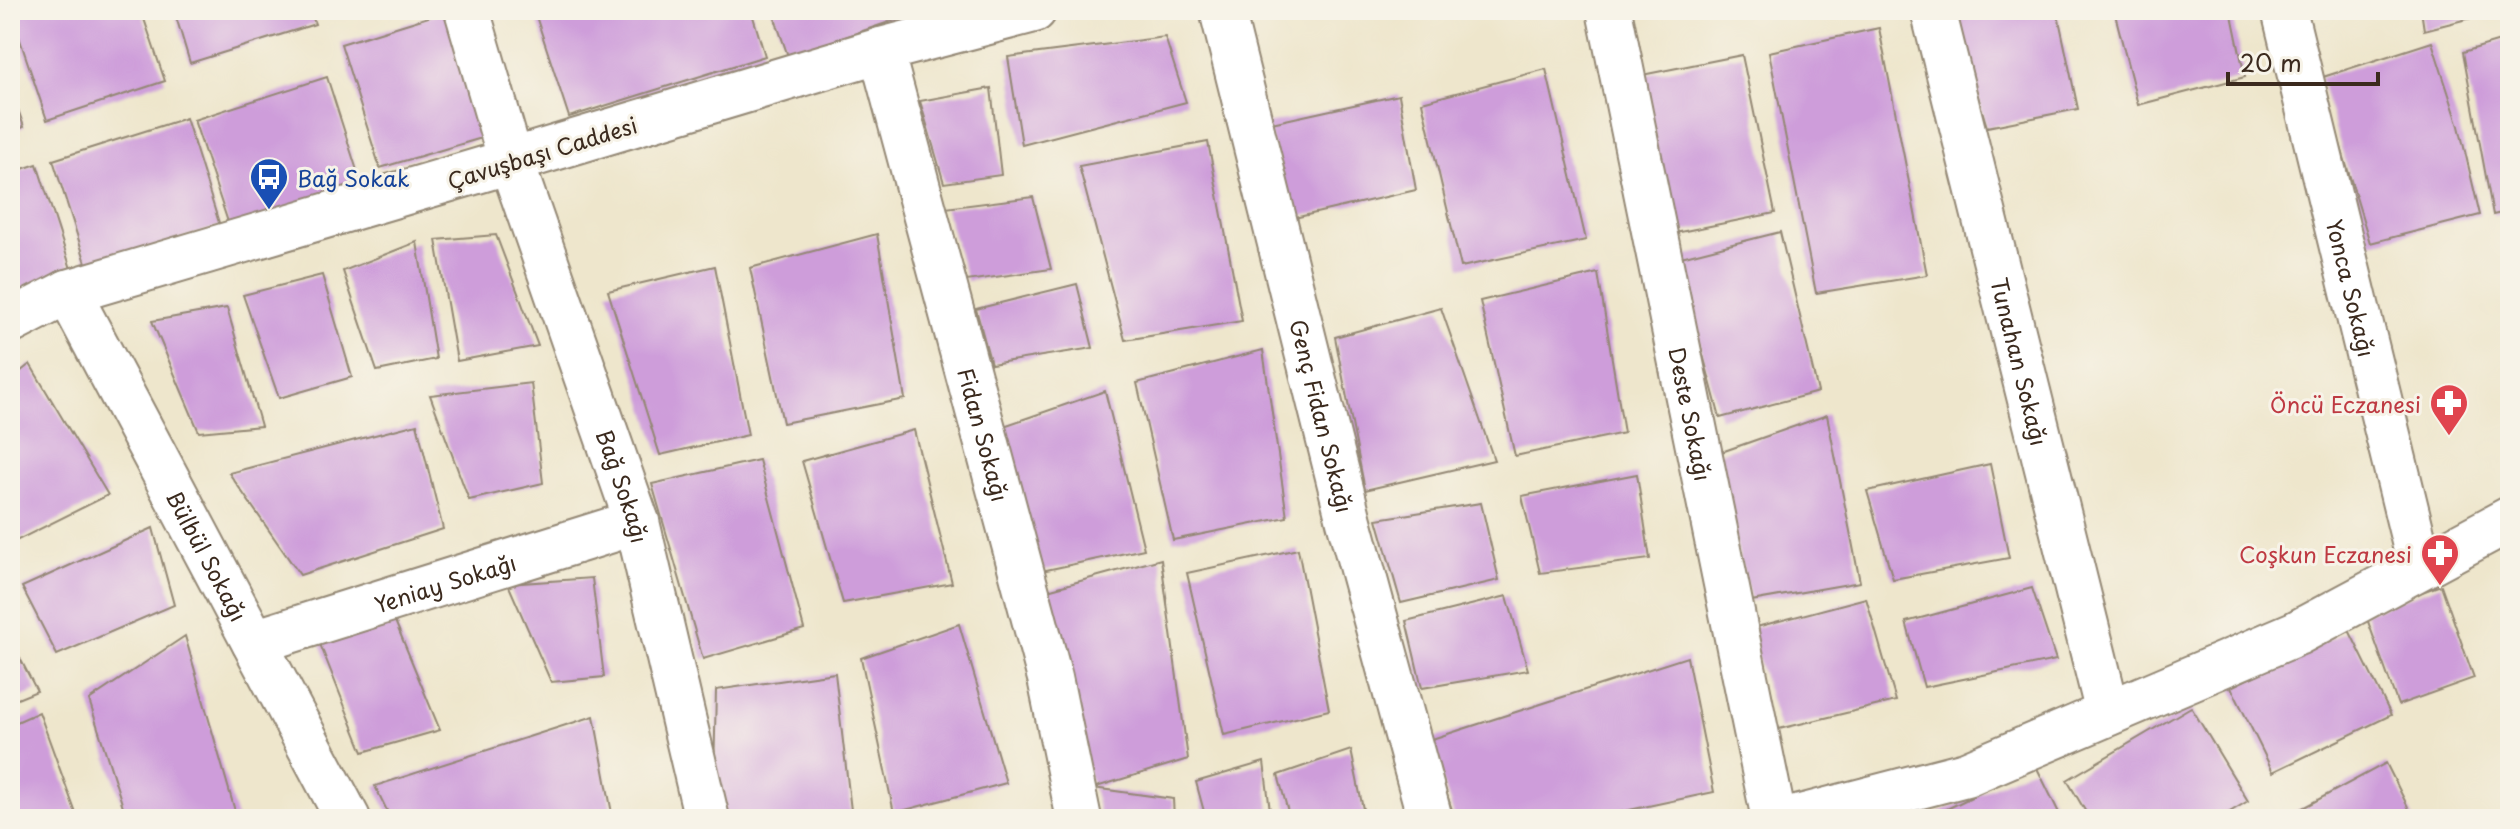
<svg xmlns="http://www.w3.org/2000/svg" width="2520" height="829" viewBox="0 0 2520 829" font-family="'Playpen Sans',sans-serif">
<rect width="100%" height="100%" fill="#f7f3e8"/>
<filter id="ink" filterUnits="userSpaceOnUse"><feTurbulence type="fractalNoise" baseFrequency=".0125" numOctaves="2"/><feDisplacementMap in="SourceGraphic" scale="16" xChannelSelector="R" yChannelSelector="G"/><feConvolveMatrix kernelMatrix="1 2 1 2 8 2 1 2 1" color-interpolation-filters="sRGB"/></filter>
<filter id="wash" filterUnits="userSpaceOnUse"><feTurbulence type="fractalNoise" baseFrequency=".006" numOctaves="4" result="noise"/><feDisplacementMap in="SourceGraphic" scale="32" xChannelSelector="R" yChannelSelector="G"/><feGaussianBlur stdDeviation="1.8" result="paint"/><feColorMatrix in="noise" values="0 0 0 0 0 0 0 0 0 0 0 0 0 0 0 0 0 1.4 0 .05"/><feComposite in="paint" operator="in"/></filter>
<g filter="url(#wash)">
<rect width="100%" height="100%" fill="#eee6cc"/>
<g id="blocks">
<g fill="#ce9dda">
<polygon points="10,10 141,10 165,81 47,120"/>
<polygon points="174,10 310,10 315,24 190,63"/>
<polygon points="451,10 492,135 380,168 341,44"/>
<polygon points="534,10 751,10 765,56 569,117"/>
<polygon points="772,10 922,10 922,11 788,56"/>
<polygon points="1952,10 2057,10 2078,109 1987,127"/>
<polygon points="2114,10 2231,10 2245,77 2138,105"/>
<polygon points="2421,10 2499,10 2499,11 2424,30"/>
<polygon points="1879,28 1927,275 1816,293 1769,52"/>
<polygon points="1165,37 1186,102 1022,145 1008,57"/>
<polygon points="2510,38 2510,211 2493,215 2463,52"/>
<polygon points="2432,42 2459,126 2480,215 2370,243 2320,78"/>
<polygon points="1742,55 1775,213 1670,234 1632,77"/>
<polygon points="1546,69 1586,240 1461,267 1422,102"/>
<polygon points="327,77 362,186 230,228 194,120"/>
<polygon points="10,86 24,127 10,132"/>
<polygon points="991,88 1001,175 944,183 920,101"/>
<polygon points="1399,95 1416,190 1294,218 1267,124"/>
<polygon points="186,118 220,226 88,269 53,160"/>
<polygon points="1208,142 1242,321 1125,340 1079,166"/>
<polygon points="37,164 72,272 10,300 10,173"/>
<polygon points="1033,197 1051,269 967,281 945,208"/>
<polygon points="1780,232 1818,392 1720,418 1677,258"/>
<polygon points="877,234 905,399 783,423 750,268"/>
<polygon points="496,235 538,346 457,361 436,240"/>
<polygon points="417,242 436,359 377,371 343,271"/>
<polygon points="715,266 748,435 660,455 608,291"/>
<polygon points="1598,273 1624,433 1515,456 1480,301"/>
<polygon points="322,275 352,377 279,398 243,295"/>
<polygon points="1077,284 1093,348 991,364 976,309"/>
<polygon points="227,308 261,426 199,432 152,321"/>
<polygon points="1441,308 1494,460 1365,490 1335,337"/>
<polygon points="1263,350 1287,517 1173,540 1137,383"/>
<polygon points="30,364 108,495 10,544 10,380"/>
<polygon points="531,383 543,483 469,500 430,395"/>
<polygon points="1105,391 1144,549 1037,572 998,428"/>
<polygon points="1827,415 1860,582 1751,601 1713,455"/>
<polygon points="417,424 443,529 300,575 229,473"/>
<polygon points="914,430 952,583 843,603 802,461"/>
<polygon points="759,460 804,629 703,659 652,484"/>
<polygon points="1990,464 2009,558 1893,579 1867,491"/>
<polygon points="1637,474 1650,559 1540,573 1522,496"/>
<polygon points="1481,503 1499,580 1401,603 1377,519"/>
<polygon points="153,528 174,605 57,655 22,587"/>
<polygon points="1298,549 1329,710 1224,735 1187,573"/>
<polygon points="1161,559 1188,759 1093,788 1040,592"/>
<polygon points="592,578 604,677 551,682 508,584"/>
<polygon points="2441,585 2474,678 2398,705 2365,613"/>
<polygon points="2032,588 2056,660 1924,687 1906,622"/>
<polygon points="1507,596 1528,670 1422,688 1406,621"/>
<polygon points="1866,598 1896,701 1779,729 1749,629"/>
<polygon points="395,621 440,730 363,752 320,644"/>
<polygon points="959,624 1006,783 894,813 861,658"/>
<polygon points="2349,630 2391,715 2273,772 2231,687"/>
<polygon points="185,636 237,818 127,819 89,700"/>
<polygon points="10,639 37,691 10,702"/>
<polygon points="1687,657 1714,792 1587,819 1455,819 1429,740"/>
<polygon points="835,673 852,819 713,819 716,690"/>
<polygon points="2191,707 2248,801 2218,819 2090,819 2067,780"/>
<polygon points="39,712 78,819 10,819 10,725"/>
<polygon points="594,716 613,819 391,819 375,786"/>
<polygon points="1351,750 1365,819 1290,819 1278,775"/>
<polygon points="1264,762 1271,819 1206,819 1196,782"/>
<polygon points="2386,763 2414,819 2282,819"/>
<polygon points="2036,766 2062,819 1926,819"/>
<polygon points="1093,788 1173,799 1174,819 1101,819"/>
</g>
</g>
</g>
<g filter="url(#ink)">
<use href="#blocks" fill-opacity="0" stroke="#948875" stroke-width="2"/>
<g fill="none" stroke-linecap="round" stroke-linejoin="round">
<g stroke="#948875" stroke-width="48">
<g id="pedestrian">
<path id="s1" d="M1933 10 2108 713"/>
</g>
</g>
<g stroke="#948875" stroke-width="48">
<g id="minor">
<path id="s2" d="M1222 10 1349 521 1430 819"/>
<path id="s3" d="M1609 10 1774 819"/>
<path id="s4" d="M2284 10 2420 566"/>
<path id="s5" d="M881 50 1050 678 1079 819"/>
<path id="s6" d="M511 161 637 522 707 819"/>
<path id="s7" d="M68 292 348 819"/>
<path id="s8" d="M254 642 637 522"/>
<polyline points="1793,819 1966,774 2297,633 2510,519"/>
</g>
</g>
<g stroke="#948875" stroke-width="48">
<polyline id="secondary" points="10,322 68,292 511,161"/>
</g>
<g stroke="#948875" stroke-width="48">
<polyline id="primary" points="467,10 511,161 881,50 1034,10"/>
</g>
<use href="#pedestrian" stroke="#fff" stroke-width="44"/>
<use href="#minor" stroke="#fff" stroke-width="44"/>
<use href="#secondary" stroke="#fff" stroke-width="44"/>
<use href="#primary" stroke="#fff" stroke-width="44"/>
</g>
</g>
<defs>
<g id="bus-pin" transform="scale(2)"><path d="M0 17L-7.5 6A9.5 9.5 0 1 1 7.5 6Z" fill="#1a4fb4" stroke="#f7f3e8"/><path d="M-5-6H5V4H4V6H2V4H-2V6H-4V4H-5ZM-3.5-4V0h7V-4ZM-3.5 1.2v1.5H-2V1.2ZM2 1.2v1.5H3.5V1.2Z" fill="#fff"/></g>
<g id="pharmacy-pin" transform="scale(2)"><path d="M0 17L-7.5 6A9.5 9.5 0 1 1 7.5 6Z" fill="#e0444e" stroke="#f7f3e8"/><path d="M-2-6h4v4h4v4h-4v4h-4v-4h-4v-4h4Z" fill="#fff"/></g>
</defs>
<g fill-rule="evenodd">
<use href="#bus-pin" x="269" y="177"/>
<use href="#pharmacy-pin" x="2449" y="403"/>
<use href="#pharmacy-pin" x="2440" y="553"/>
</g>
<g text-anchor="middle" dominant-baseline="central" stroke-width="6" stroke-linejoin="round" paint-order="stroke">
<g font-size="22" fill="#3b2a1e" stroke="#f7f3e8">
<text transform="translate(542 152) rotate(-17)">Çavuşbaşı Caddesi</text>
<text stroke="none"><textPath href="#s4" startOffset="286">Yonca Sokağı</textPath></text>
<text stroke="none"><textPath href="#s1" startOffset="362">Tunahan Sokağı</textPath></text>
<text stroke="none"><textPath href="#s3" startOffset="412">Deste Sokağı</textPath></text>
<text stroke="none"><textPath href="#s2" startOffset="418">Genç Fidan Sokağı</textPath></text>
<text stroke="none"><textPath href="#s5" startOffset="398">Fidan Sokağı</textPath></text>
<text stroke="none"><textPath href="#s6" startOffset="344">Bağ Sokağı</textPath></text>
<text stroke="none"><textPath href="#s7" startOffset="298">Bülbül Sokağı</textPath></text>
<text stroke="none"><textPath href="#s8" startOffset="200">Yeniay Sokağı</textPath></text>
</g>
<g font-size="22" fill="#164399" stroke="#f7f3e8" text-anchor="start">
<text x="297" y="177">Bağ Sokak</text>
</g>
<g font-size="22" fill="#be3a42" stroke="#f7f3e8" text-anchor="end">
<text x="2421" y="403">Öncü Eczanesi</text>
<text x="2412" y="553">Coşkun Eczanesi</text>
</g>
</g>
<rect width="2520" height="829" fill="none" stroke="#f7f3e8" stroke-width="40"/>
<path d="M2228 72v12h150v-12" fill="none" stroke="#3b2a1e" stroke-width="4"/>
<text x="2240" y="72" font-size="24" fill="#3b2a1e" stroke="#f7f3e8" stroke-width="6" paint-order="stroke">20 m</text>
</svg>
